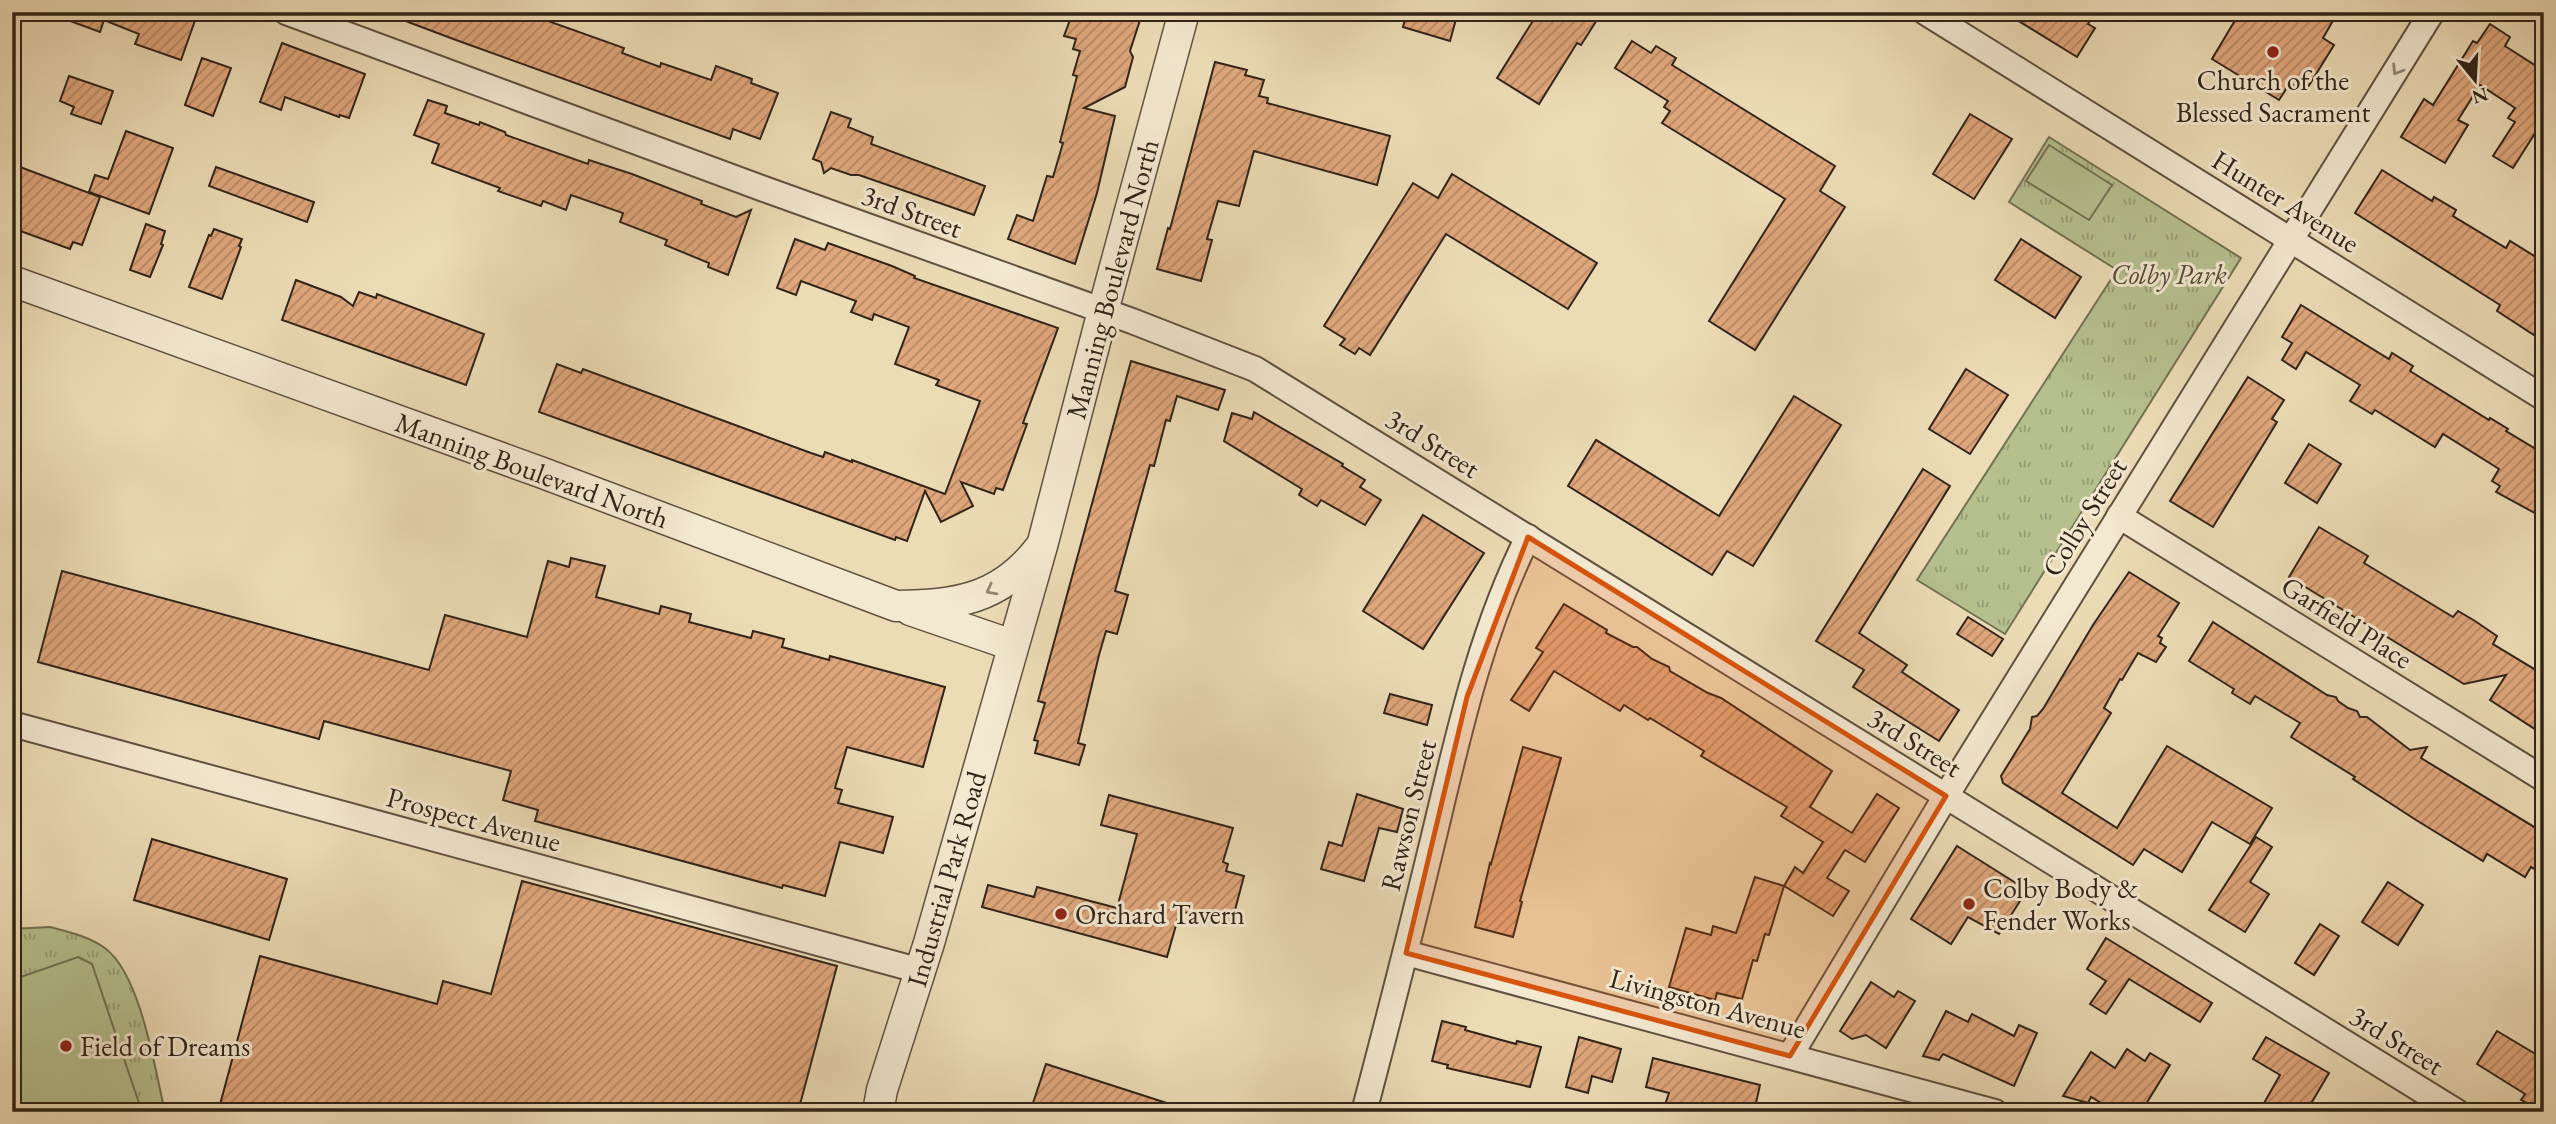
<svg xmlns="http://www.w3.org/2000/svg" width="2556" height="1124" viewBox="0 0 2556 1124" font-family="'EB Garamond',serif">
<defs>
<pattern id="park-tufts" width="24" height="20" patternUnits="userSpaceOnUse" patternTransform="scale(1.75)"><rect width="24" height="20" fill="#b6c08f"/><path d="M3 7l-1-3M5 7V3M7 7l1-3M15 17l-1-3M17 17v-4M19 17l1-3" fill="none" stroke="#959c74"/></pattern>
<pattern id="building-hatch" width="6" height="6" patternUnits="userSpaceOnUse" patternTransform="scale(1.75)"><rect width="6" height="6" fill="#e0a77c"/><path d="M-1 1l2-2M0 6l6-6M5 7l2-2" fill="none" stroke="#b68865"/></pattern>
</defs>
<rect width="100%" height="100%" fill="#ecdcb6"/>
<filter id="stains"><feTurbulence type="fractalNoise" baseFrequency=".00286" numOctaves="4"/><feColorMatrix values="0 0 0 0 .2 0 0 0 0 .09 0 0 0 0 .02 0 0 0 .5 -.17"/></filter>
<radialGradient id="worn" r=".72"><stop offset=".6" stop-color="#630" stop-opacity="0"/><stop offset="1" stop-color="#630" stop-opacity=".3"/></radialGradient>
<g fill="url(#park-tufts)" stroke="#747254" stroke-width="2">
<polygon points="2049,137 2241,258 2005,634 1917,580 2117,270 2009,202"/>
<path d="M50 927C69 932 91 937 106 949 141 976 155 1070 165 1112H12V929Z"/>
</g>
<g fill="#b6c08f" stroke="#747254" stroke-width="2">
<polygon points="2049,145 2112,185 2089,220 2026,181"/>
<polygon points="78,957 92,964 142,1112 12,1112 12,980"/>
</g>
<g fill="url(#building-hatch)" stroke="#312419" stroke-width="2">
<polygon points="52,12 198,12 181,60 135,44 139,34 104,20 100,32 51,14"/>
<polygon points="387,12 523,12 624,48 622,53 660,67 661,63 711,80 716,66 752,79 751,83 778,93 760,139 733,129 730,139 456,40 387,14"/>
<polygon points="1073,12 1129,12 1141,17 1130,51 1133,57 1125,87 1084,108 1115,116 1097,193 1075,264 1008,239 1017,215 1033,221 1047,176 1053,177 1063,143 1060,142 1077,76 1073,75 1080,51 1073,49 1076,39 1064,36"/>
<polygon points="1407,12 1458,12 1450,41 1403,27"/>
<polygon points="1544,12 1602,12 1581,45 1577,43 1539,104 1497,78 1536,16 1540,19"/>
<polygon points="2004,12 2096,12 2088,24 2095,28 2077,57"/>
<polygon points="2240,12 2338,12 2323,38 2334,45 2305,92 2290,83 2279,100 2212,59"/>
<polygon points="2490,24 2510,37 2505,46 2544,71 2544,119 2513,168 2493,156 2515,122 2508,118 2515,108 2480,85 2458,120 2468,125 2445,163 2401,137 2424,99 2433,105 2473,41 2477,43"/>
<polygon points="1632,41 1651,53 1656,46 1676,58 1672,65 1835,166 1820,191 1845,207 1755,350 1709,321 1785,199 1662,123 1670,111 1664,107 1668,101 1615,68"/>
<polygon points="282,43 365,74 349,118 340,115 339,117 285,97 281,110 260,102"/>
<polygon points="202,58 231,68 213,116 185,105"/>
<polygon points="1215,62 1247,70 1245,75 1264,80 1259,96 1268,98 1267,103 1390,136 1377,185 1254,151 1239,206 1218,201 1207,239 1212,240 1201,281 1157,269 1168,228 1170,229"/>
<polygon points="69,76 113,91 101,124 71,114 74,107 60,101"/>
<polygon points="428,100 447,106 445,113 479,125 480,122 505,132 506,135 588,164 589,160 632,174 702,201 701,204 736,217 751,210 728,275 708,267 709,263 665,245 667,240 620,222 623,213 571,195 566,210 543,201 541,206 498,191 500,188 432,163 439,144 414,135"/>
<polygon points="831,112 851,119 848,127 873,137 871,144 985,186 974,215 859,175 851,175 831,168 824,173 821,162 813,159"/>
<polygon points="1970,114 2012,139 1974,199 1933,174"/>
<polygon points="126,131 173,148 149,214 89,192 95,175 108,179"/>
<polygon points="12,164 100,197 82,245 73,242 70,249 12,228"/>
<polygon points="216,167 314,202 307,222 209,186"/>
<polygon points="2382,170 2432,201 2434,197 2456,210 2453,216 2506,248 2510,241 2544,262 2544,334 2538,329 2534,335 2497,311 2500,305 2355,213"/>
<polygon points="1452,174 1597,263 1568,309 1446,234 1370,355 1359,348 1355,354 1340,345 1345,339 1324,326 1413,183 1438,198"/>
<polygon points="146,224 165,231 161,244 163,245 150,277 130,270"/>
<polygon points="214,229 242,239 239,246 241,247 222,299 189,287 209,235 211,236"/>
<polygon points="795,239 825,250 828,243 892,266 915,276 914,278 1058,328 1023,423 1027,424 1003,490 996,488 994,494 961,482 973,506 941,522 925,491 907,541 896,537 895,540 539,412 557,364 581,373 583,369 811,453 823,457 825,452 852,462 852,460 945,494 980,401 936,385 939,380 895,364 909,327 874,314 872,320 851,312 856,301 801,281 796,295 777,288"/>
<polygon points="2021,239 2081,277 2055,318 1995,280"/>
<polygon points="296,280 341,297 353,306 359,292 376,298 377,294 484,334 466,385 282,320"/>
<polygon points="2301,305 2389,359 2392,353 2413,366 2410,371 2489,420 2490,418 2508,429 2506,431 2544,454 2544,518 2496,492 2500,486 2492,481 2499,469 2443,434 2435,447 2375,410 2372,414 2350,401 2360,385 2306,352 2296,369 2282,360 2292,343 2282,337"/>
<polygon points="1131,361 1225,390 1218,410 1177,396 1170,421 1166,420 1154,466 1150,465 1115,591 1128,595 1117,634 1106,631 1099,655 1078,743 1085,745 1079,765 1035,753 1038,741 1034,740 1045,703 1038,701"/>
<polygon points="1966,369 2008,395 1970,454 1929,429"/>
<polygon points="2248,377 2284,400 2272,419 2277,422 2213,527 2170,501"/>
<polygon points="1794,396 1841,425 1753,566 1727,551 1712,575 1568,486 1596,440 1719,516"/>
<polygon points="1254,412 1343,464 1342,466 1365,480 1360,487 1381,500 1365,525 1321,500 1317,506 1299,495 1302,489 1224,441 1232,413 1252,419"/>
<polygon points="2309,444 2341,464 2317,503 2285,483"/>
<polygon points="1923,469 1950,486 1859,633 1907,665 1902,672 1959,710 1939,741 1853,687 1864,670 1816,641"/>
<polygon points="1423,515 1484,553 1423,649 1363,611"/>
<polygon points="2319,527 2368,556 2364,563 2453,617 2458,611 2475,621 2497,636 2493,644 2544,675 2544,735 2490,700 2506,675 2464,684 2289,577"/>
<polygon points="571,558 605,566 596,597 659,614 661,606 691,614 689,622 751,638 753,631 784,639 782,647 829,660 830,656 945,687 923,767 847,747 835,788 842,790 838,803 893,817 883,853 840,842 825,896 783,885 782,888 535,821 538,810 503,800 511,771 324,721 319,739 38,662 62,571 429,670 445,615 527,637 548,561 569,567"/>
<polygon points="2129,572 2179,603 2158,636 2162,638 2160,643 2166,647 2156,662 2138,653 2122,680 2120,679 2104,708 2111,713 2062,793 2117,828 2167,746 2272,808 2250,844 2212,822 2182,872 2144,849 2133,865 2003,783 2001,776 2030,729 2032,717 2037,716 2043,709 2093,625"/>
<polygon points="1564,604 1607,630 1606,633 1633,647 1637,647 1652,659 1669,667 1670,671 1708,693 1721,698 1832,771 1810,807 1852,833 1877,794 1899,808 1865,862 1845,850 1827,878 1849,891 1833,916 1784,886 1769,935 1765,934 1757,961 1753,960 1742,999 1717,993 1715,1000 1669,987 1686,928 1711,935 1713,926 1736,933 1755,877 1784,886 1795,867 1803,873 1823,842 1781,816 1787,807 1701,756 1704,751 1650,718 1648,720 1624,705 1620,711 1554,671 1529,711 1511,700 1543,652 1536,648"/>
<polygon points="1968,617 2003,639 1992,656 1957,634"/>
<polygon points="2213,622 2327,695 2336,697 2338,701 2348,708 2357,711 2360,717 2367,717 2410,750 2427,747 2421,758 2544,833 2544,875 2531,867 2525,877 2487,854 2483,861 2416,820 2353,779 2355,777 2291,737 2300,723 2255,696 2250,704 2232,693 2234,689 2189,661"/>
<polygon points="1390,694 1432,705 1427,725 1384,713"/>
<polygon points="1523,747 1561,758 1520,901 1522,902 1513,937 1475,927 1490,863 1491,864"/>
<polygon points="1357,794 1403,809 1397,832 1379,828 1364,881 1321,869 1329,842 1342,846"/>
<polygon points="1109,795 1233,828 1223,862 1228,864 1226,871 1244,876 1231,925 1180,911 1167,957 982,907 988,885 1034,897 1037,887 1117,908 1137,834 1101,825"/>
<polygon points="2256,837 2272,847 2250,882 2269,894 2245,932 2209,910"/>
<polygon points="152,839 287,879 269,940 134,900"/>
<polygon points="1957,846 2027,890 1999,934 1968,917 1951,944 1911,919"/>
<polygon points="522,881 837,966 798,1112 218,1112 260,956 437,1004 443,981 491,994"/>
<polygon points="2388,882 2423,905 2398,945 2362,922"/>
<polygon points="2320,924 2339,936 2314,975 2295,963"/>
<polygon points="2106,938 2212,1003 2200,1022 2129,979 2106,1014 2090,1004 2106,981 2087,969"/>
<polygon points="1871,982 1894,997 1898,991 1915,1001 1886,1048 1866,1035 1852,1039 1840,1031"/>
<polygon points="1946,1011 1968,1022 1972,1014 2014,1036 2019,1025 2037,1033 2014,1086 1943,1054 1939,1060 1923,1056"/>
<polygon points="1442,1021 1466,1027 1465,1030 1516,1044 1517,1041 1541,1047 1530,1087 1447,1068 1448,1065 1432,1061"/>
<polygon points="2497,1031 2544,1059 2544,1112 2521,1100 2525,1094 2477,1064"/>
<polygon points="1579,1037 1621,1049 1612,1082 1592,1076 1588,1093 1566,1087"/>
<polygon points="2266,1037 2329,1073 2306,1112 2259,1112 2280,1075 2253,1059"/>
<polygon points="2127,1049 2145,1061 2150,1053 2170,1065 2141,1112 2129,1112 2115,1103 2111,1109 2091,1097 2088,1103 2063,1096 2091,1052 2115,1068"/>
<polygon points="1653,1058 1760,1085 1754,1112 1691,1112 1665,1105 1669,1093 1646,1087"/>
<polygon points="1046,1064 1182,1108 1181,1112 1030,1112"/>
</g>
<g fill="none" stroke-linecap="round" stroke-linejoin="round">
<g stroke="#605240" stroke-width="28">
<g id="minor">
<polyline points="286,12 764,189 1132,321 1255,369 2457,1112"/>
<polyline points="1925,12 2544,398"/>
<polyline points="2119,516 2544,779"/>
<polyline points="12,724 921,971"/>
<polyline points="1406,953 1995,1112"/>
<polyline points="1790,1056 1946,796 2432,12"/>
<path d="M1364 1112C1388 1021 1411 931 1433 840 1458 736 1480 633 1528 537"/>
</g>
</g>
<g stroke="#605240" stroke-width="33">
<g id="tertiary">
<path d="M12 281 540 472 896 606C956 605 999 600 1039 549"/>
<polyline points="910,610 1012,645"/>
<polyline points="878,1112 882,1090 929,943 1042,546 1103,311 1184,12"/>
</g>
</g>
<use href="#minor" stroke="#f3e8d0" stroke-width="24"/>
<use href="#tertiary" stroke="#f3e8d0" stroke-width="30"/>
</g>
<defs><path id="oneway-chevron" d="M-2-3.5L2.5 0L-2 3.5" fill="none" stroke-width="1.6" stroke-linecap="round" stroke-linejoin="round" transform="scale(1.75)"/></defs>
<g stroke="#928674">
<use href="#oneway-chevron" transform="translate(2397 70) rotate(122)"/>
<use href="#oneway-chevron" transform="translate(991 590) rotate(152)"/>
</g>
<path fill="#d6540d" fill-opacity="0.2" stroke="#d6540d" stroke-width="5" stroke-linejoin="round" d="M1528 537 1946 796 1790 1056 1406 953 1467 697Z"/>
<g fill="#8f2418" stroke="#f3e8d0" stroke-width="2.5">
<circle cx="2273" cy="52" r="7"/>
<circle cx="1969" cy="904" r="7"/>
<circle cx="1061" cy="914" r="7"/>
<circle cx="66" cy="1046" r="7"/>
</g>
<g text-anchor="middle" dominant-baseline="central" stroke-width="6" stroke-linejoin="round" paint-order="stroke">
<g font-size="28" fill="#312419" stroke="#f3e8d0" text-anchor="start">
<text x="2273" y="80" text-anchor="middle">Church of the<tspan x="2273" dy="32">Blessed Sacrament</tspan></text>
<text x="1983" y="888">Colby Body &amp;<tspan x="1983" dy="32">Fender Works</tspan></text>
<text x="1075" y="914">Orchard Tavern</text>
<text x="80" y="1046">Field of Dreams</text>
</g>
<g font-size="28" fill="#312419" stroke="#f3e8d0">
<text transform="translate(2286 201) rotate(32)">Hunter Avenue</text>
<text transform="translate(912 211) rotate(20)">3rd Street</text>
<text transform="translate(1112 279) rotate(-75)">Manning Boulevard North</text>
<text transform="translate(1433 443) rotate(32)">3rd Street</text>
<text transform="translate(532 470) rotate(20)">Manning Boulevard North</text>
<text transform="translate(2084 517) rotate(-58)">Colby Street</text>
<text transform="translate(2347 622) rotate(32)">Garfield Place</text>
<text transform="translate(1915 742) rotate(32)">3rd Street</text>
<text transform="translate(1408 815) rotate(-76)">Rawson Street</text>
<text transform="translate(474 819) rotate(15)">Prospect Avenue</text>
<text transform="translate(946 879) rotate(-74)">Industrial Park Road</text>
<text transform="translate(1708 1003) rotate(15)">Livingston Avenue</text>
<text transform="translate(2397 1040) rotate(32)">3rd Street</text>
</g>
<g font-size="28" font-style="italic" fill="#524b36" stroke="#f3e8d0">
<text x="2169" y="274">Colby Park</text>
</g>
</g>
<rect width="2556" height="1124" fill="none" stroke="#ecdcb6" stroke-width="42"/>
<rect x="14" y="14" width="2528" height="1096" fill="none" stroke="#312419" stroke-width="3.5"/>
<rect x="21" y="21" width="2514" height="1082" fill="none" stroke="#312419" stroke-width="2"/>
<g transform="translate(2475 80) rotate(162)" stroke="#f3e8d0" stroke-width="5" paint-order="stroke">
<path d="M0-5L12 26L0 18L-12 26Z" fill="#312419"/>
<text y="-10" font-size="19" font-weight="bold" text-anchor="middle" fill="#312419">N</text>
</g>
<rect width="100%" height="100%" filter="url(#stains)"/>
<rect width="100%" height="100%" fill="url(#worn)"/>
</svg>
